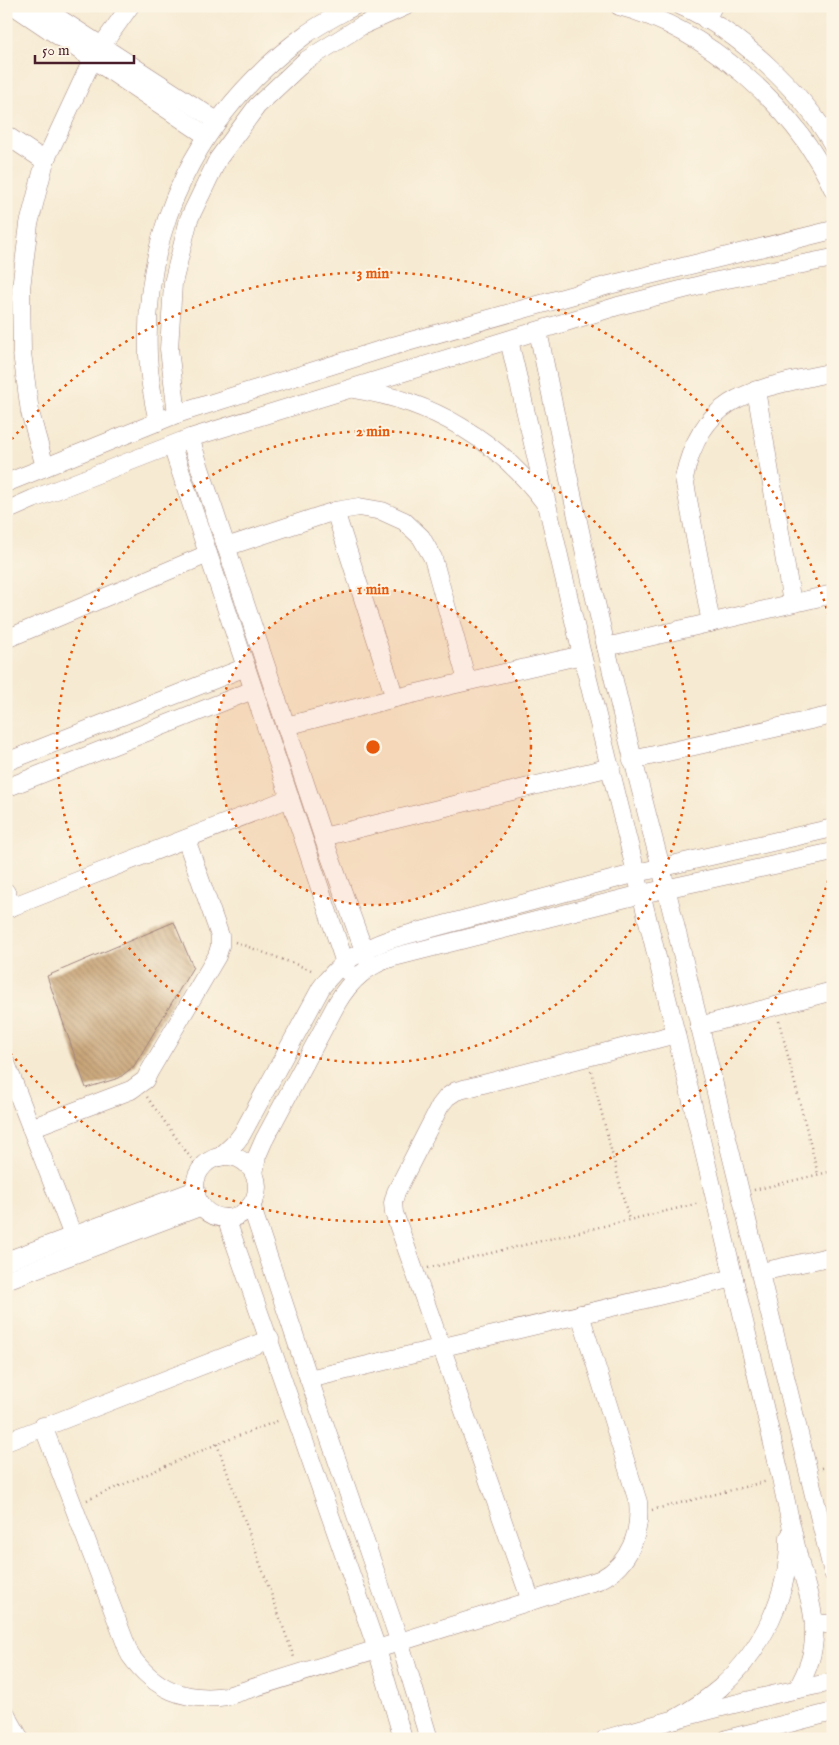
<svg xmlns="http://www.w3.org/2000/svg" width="839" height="1745" viewBox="0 0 839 1745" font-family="'IM FELL English',serif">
<defs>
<pattern id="building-back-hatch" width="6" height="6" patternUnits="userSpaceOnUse" patternTransform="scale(1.25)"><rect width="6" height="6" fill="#c8a477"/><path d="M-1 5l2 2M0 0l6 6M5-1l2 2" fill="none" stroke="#a48562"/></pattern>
</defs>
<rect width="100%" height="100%" fill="#fcf5e5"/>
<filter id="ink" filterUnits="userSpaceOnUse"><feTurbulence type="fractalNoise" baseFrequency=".02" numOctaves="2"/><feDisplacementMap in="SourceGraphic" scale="10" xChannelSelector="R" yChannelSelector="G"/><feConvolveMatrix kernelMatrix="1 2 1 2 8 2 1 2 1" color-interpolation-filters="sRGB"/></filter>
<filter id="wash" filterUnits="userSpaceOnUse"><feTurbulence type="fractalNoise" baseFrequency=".0096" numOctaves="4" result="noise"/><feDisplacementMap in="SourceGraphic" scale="20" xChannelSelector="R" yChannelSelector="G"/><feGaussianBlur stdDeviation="1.12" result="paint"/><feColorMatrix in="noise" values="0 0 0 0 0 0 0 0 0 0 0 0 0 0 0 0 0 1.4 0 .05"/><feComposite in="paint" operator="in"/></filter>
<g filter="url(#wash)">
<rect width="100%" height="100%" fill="#f6ead2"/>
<g id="blocks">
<polygon fill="url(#building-back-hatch)" points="174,922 193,967 134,1066 119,1078 86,1088 47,976"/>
</g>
</g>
<g filter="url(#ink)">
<use href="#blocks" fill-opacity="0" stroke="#a0847e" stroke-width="1"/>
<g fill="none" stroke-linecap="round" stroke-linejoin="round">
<g stroke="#a0847e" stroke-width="19">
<g id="minor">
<polyline points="14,6 207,136"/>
<polyline points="40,6 217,121"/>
<path d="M619 6C707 29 795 107 833 189"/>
<path d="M681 6C737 30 803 92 833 145"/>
<polyline points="706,20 713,6"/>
<polyline points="6,135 45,161"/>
<path d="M538 331C575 511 613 690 661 867L833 1573"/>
<path d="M509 340 582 655 676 1034 781 1478C787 1508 794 1538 801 1568 807 1590 815 1612 814 1635 814 1655 807 1672 797 1689"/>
<path d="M354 389C432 401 498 440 545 503"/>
<polyline points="756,390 792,603"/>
<polyline points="177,414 169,349 173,283 189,219 218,159 257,106 305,61 361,26 406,6"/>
<path d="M158 422C153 400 149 377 148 355 143 223 200 113 305 35 320 24 338 15 354 6"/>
<polyline points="190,438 323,837 367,959"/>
<polyline points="172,446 348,972"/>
<polyline points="45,467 30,412 22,353 21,288 29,224 45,161 93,58 130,6"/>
<polyline points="6,483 177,414 393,346 609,285 833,230"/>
<polyline points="6,511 33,499 190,438 618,306 712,282 833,258"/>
<polyline points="335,511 395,698"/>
<polyline points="226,547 335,511 359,507 382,511 404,521 421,537 433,558 467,681"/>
<path d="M711 623 684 478C702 391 759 389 833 372"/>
<polyline points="6,639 208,554"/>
<polyline points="606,647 833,594"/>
<polyline points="286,726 395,698 582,655"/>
<polyline points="632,760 833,715"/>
<polyline points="6,762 246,667"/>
<polyline points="6,788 253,690"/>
<polyline points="323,837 611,767"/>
<polyline points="6,892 12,907"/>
<polyline points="6,909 290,798"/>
<polyline points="699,1026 833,991"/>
<polyline points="6,1063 73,1236"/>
<polyline points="31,1128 131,1090 145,1080 149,1072 217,956 220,946 220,936 186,839"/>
<circle cx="226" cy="1187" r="31"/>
<path d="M220 1157 236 1142 242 1134 321 988C338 963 362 949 391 939L637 873 833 828"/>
<path d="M254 1174 257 1156 264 1140 337 1003C351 979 368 965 394 957L642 894 833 852"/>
<polyline points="251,1205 309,1379 400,1643 429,1739"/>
<polyline points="226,1218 377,1649 403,1739"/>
<polyline points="6,1261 196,1190"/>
<polyline points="761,1272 833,1256"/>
<polyline points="6,1280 202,1206"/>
<polyline points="309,1379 734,1278"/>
<path d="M43 1426 130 1655C155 1690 185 1702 227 1696L582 1585C588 1583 595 1582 601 1579 630 1564 641 1532 638 1502L580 1314"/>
<polyline points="6,1442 270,1339"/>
<polyline points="531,1601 394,1213 393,1203 396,1192 440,1106 447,1097 456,1091 676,1034"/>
<polyline points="814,1622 825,1624 833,1623"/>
<polyline points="6,1714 20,1739"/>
<path d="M675 1719C691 1710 706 1700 720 1688 762 1651 790 1593 789 1537"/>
<path d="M605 1739C680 1717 756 1697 833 1682"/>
<polyline points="727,1739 833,1712"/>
</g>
</g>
<g stroke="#a0847e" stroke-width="2.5" stroke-dasharray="1 4" stroke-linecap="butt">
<polyline points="235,942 314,971"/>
<polyline points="779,1021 818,1174"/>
<polyline points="591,1071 629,1220"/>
<polyline points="147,1097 200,1171"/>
<polyline points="754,1190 833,1171"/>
<polyline points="428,1268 700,1203"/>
<polyline points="217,1444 295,1660"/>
<polyline points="822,1468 833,1465"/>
<polyline points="87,1500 217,1444 280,1420"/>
<polyline points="652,1510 768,1481"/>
</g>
<use href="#minor" stroke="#fff" stroke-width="18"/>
</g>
</g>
<circle cx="373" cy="747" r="158" fill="#e8590c" fill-opacity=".12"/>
<g fill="none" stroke="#e8590c" stroke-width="2.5" stroke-dasharray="2.5 5">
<circle cx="373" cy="747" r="158"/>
<circle cx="373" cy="747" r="316"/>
<path d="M832 866A474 474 0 0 1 7 1049M7 445A474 474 0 0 1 832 628"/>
</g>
<circle cx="373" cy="747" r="8" fill="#e8590c" stroke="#fcf5e5" stroke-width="2.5"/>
<g font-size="15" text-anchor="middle" font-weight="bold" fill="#e8590c" stroke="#fcf5e5" stroke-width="4" stroke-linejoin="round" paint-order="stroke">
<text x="373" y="278">3 min</text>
<text x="373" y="436">2 min</text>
<text x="373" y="594">1 min</text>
</g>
<rect width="839" height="1745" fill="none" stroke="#fcf5e5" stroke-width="25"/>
<path d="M35 55v8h99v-8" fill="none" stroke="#4a1f2b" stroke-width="2.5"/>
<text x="42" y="55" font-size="15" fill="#4a1f2b" stroke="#fcf5e5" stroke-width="4" paint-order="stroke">50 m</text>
</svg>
